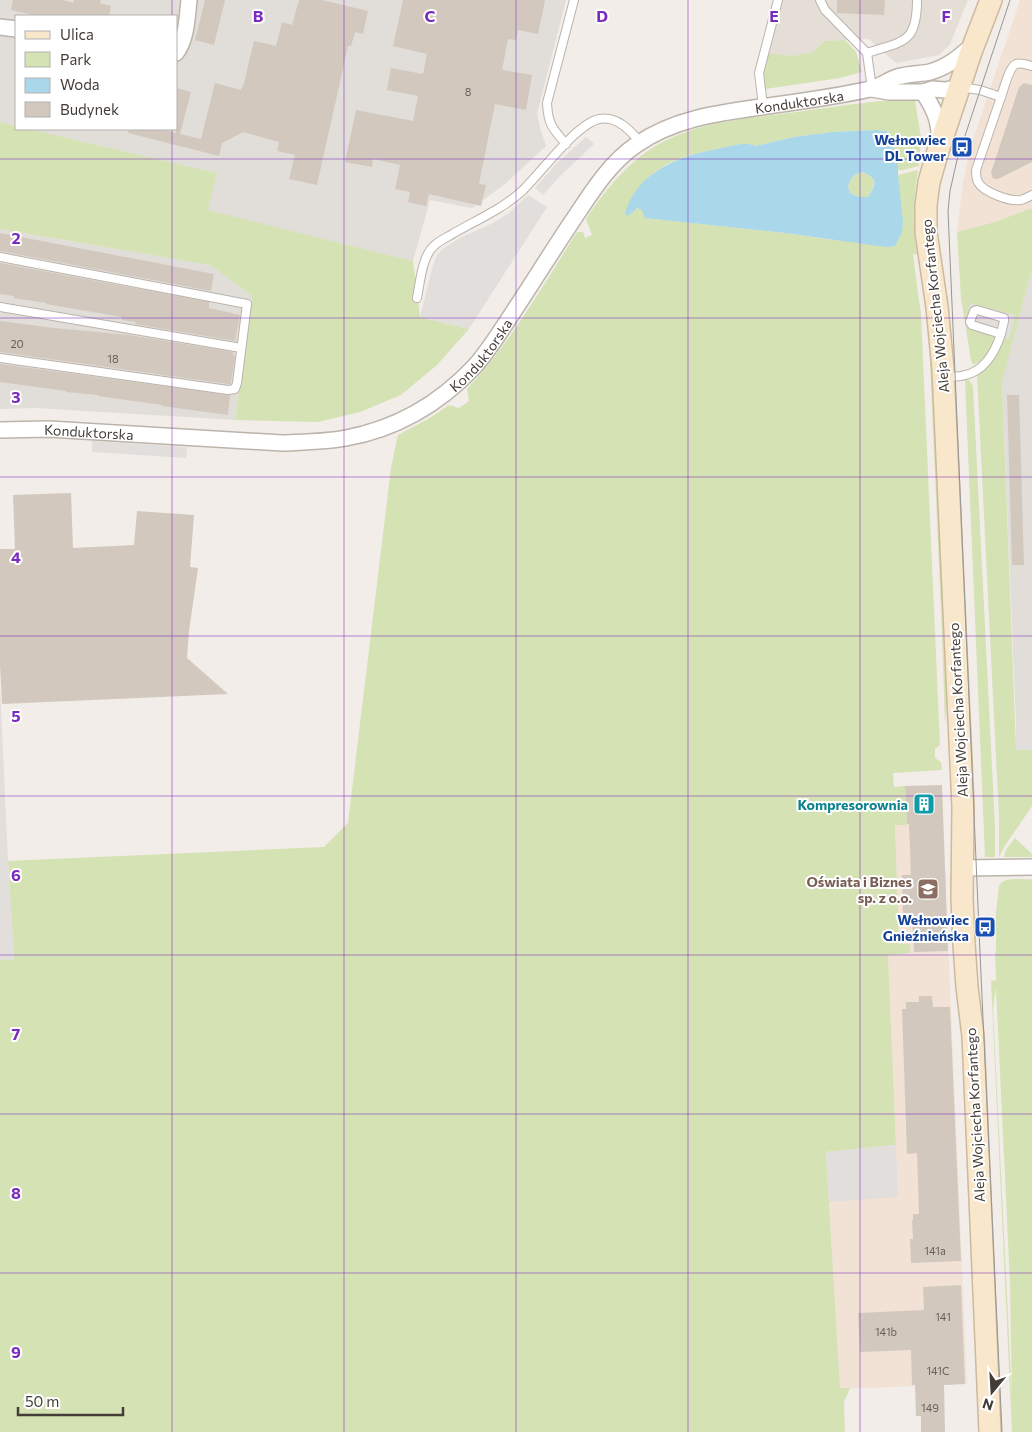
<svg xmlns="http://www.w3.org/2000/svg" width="1032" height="1432" viewBox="0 0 1032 1432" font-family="Commissioner,sans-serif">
<rect width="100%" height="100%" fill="#f2ede8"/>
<polygon fill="#e5ded6" points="780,0 968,0 950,44 939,55 896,63 869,39 824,41 813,52 791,56 768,53"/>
<g fill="#f2e2d5">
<polygon points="1020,0 1032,0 1032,208 995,222 957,232 963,183 971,146"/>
<polygon points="943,822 967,1384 840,1389 829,1202 898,1196 888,955 910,953 910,944 899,944 895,824 907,825 909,824"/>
</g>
<g fill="#e1ddd9">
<polygon points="0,0 566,0 537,114 540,128 546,146 505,184 472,208 430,200 413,261 207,210 217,173 29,129 176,129 176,16 16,16 16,126 0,122"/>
<polygon points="0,229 210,265 252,296 235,420 36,408 0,409"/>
<polygon points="1032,269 1032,723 1016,723 1002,381"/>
</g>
<g fill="#d4e2b4" fill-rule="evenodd">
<polygon points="845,40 856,52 862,72 840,78 765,89 764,71 768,53 791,56 813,52 824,41"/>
<path d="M906 99 915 101 921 138 919 166 903 170H898V153L894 149 887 131 876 130 832 132 794 137 756 146C745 141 735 145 723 148 695 153 666 159 646 180 644 183 640 186 638 189 636 193 637 202 636 208L642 210 646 218 785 233 833 240 898 175 918 170C913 201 912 223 917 254L913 255 921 315 940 745 935 749V758L941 762 942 770 893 773 894 787 905 786 907 825H895L899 944H910V953L888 955 896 1145 826 1152 840 1388H850L844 1402 845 1432H0V960L14 959 8 861 324 847 348 823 391 468 398 435 430 418 449 405 459 408 469 401 467 389C511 342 543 286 577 232H583L585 238 592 235 586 219C604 192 626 164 654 147 696 121 749 118 797 112 833 107 869 101 906 99Z"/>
<polygon points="0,122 16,126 16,129 29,129 217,173 208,210 413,261 420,317 469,329 437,365 401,395 360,412 318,422 235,420 252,296 210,265 0,229"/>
<path d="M862 172C878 178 876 184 868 197H859L850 193 848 187C850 178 854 174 862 172Z"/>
<polygon points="1032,208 1032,269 1002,382 1016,749 1032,750 1032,806 1004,847 999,857 999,817 977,375 983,371 979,362 973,365 971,360 961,298 957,232 995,222"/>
<polygon points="928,317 933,346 949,678 945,725 942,634"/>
<polygon points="965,380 969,380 973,386 995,827 995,857 985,857"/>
<polygon points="1015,838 1032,854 1032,857 1004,857 1006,850"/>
<path d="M1032 879V1432H1012L991 981 996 980 995 953 996 952V913L999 886C1004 876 1021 880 1032 879ZM996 988 1010 1283 1012 1399 993 1008Z"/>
</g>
<g fill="#e1dedc">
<polygon points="586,137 594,144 559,177 543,195 535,188 557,163"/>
<polygon points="528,195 547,207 469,329 420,317 433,265 437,255 444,248 460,238 493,223 509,213"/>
<polygon points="970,303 1015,315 1009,339 967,328 965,323"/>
<polygon points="92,441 187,447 186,458 92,452"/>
<polygon points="0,687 8,861 14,960 0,960"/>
<rect x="1016" y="723" width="16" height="27"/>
<polygon points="896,1145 898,1197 829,1202 826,1152"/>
</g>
<path fill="#aad7e9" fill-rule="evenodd" d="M876 130 887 131 894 149 898 153V175L903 221 902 232 895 246 886 247 785 233 645 218 642 210 637 208 633 212 627 216 625 214C637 170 682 155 722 148 735 145 745 141 756 146L794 137 832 132ZM862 172C878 178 877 184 868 197H859L850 193 848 187C850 179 853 174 862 172Z"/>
<g fill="#d2c8be">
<polygon points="13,0 63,0 73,3 74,0 101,0 100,3 111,6 109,16 38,16 11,10"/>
<polygon points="205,0 225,0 214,45 195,40"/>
<polygon points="299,0 322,0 368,11 363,34 355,32 351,46 348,46 317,185 289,179 295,155 277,151 279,142 243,132 222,143 219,156 128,133 129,129 161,129 176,133 176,88 191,92 180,134 201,139 215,83 241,90 242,87 243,87 254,41 276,46 282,22 292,25"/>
<polygon points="403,0 545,0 538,34 518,30 516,40 508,39 502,70 532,75 526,110 495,104 479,184 486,185 481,206 429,194 426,206 408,202 410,192 395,189 400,165 373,159 372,167 345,162 356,110 413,121 418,96 387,90 391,68 423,74 427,54 393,46"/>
<polygon points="837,0 885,0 884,15 837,13"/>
<polygon points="1024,83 1032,85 1032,162 998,179 995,179 993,178 991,173 1019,87"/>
<polygon points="0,233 214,274 211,291 0,251"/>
<polygon points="0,263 209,302 209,308 240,315 235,341 135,324 136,322 122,320 122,317 46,304 46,303 14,298 14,296 0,294"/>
<polygon points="0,321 54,328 129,335 233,352 233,355 235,356 231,382 231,384 228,384 0,352"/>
<polygon points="0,364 230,395 228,415 162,406 162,405 98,396 98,395 66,392 66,391 0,382"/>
<polygon points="1007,395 1019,395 1024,565 1012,565"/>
<polygon points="71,493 73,548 134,545 137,511 194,515 190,567 198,568 189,631 187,658 228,694 2,704 0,665 0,549 15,549 13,495"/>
<polygon points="942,785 948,951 914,952 912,917 903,917 902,875 911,875 909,824 907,824 905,786"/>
<polygon points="919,996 932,996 933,1007 950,1007 961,1261 911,1263 910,1239 913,1239 912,1220 913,1220 913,1214 919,1214 917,1153 907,1154 902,1009 906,1009 906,1002 919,1002"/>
<polygon points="961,1285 965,1384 944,1385 945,1432 921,1432 921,1416 916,1416 915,1385 912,1385 911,1350 860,1352 858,1313 924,1310 923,1287"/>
</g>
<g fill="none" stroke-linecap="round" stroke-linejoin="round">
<g stroke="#bcb4ab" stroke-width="10">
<g id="service">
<polyline points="820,0 825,10 867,53 872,89"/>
<path d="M867 53C903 41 917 44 917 0"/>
<path d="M960 87 980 90 1001 97C1004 89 1009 67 1016 64 1021 62 1027 65 1032 66"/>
<path d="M1001 97 976 170C976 174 976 178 978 182 983 192 1010 202 1021 200 1025 199 1028 197 1032 195"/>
<polyline points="763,106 759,73 778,0"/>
<path d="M566 144C552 128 548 124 547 103L574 0"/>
<polyline points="0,257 247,304 237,383 235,389 228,390 0,358"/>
<path d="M417 298C420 283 422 255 435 245 440 240 448 237 454 233 475 221 504 208 522 191 540 174 576 124 599 119 617 116 630 130 640 142"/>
<polyline points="0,307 241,348"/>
<path d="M945 377C952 377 959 377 965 375 985 371 995 352 1001 334L1004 321V318L977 310 974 311 970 322 972 325 1001 334"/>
</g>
</g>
<g stroke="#bcb4ab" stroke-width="18">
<g id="minor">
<polyline points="0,27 16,29"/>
<path d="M176 53C187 39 187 17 189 0"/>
<polyline points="872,89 889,92 923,92 932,89 945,90 960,87"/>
<path d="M923 92C933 107 940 121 939 139"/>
<path id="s1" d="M0 430 49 429 282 443C303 442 325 442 346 438 395 429 439 404 474 367 486 354 496 338 506 323 528 290 549 256 571 223 590 195 608 164 636 145 673 119 717 113 761 107 796 102 835 97 870 89 879 87 888 80 897 77 908 74 919 74 930 72 948 67 959 57 973 45"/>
<polyline points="962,868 1032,867"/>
</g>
</g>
<g stroke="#cdb99b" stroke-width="24">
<polyline id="secondary" points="990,1432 973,1036 967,987 964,944 962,898 963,807 943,369 937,307 926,232 926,205 929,182 938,151 971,52 991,0"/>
</g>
<use href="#service" stroke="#fff" stroke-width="8"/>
<use href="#minor" stroke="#fff" stroke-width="15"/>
<use href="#secondary" stroke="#f9e7cb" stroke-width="21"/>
<polyline stroke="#969696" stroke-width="1" points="1002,1432 980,953 948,211 950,191 957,160 1010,0"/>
</g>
<path fill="none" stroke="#7b2cbf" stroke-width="1" stroke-opacity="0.55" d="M172 0V16M344 0V1432M516 0V1432M688 0V1432M860 0V1432M172 129V1432M0 159H1032M0 318H1032M0 477H1032M0 636H1032M0 796H1032M0 955H1032M0 1114H1032M0 1273H1032"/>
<defs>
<g id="bus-square" transform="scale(1.125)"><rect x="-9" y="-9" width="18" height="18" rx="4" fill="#1a4fb4" stroke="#fff"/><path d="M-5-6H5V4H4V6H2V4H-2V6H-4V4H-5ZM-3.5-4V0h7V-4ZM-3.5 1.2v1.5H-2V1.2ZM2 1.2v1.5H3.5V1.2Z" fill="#fff"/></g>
<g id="building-square" transform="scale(1.125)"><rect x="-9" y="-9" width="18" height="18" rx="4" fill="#0f9aa8" stroke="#fff"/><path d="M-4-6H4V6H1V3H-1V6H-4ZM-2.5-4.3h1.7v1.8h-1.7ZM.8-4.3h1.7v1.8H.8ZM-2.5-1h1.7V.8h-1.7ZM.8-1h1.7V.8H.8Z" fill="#fff"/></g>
<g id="university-square" transform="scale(1.125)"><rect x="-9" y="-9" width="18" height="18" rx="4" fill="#8d6e63" stroke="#fff"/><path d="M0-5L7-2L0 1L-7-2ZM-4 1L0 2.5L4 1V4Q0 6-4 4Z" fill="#fff"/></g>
</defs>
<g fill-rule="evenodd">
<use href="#bus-square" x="962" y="147"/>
<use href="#building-square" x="924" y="804"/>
<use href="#university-square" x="928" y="889"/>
<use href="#bus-square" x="985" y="927"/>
</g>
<g text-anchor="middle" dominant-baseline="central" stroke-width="4" stroke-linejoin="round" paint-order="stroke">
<g font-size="11" fill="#686059">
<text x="468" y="91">8</text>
<text x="17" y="343">20</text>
<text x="113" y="358">18</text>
<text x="935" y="1250">141a</text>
<text x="943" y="1316">141</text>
<text x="886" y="1331">141b</text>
<text x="938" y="1370">141C</text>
<text x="930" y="1407">149</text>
</g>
<g font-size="14" fill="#443d37" stroke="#fff">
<text stroke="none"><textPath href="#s1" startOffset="942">Konduktorska</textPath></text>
<text transform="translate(935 306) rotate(-96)">Aleja Wojciecha Korfantego</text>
<text stroke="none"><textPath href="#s1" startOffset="509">Konduktorska</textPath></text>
<text stroke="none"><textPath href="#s1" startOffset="89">Konduktorska</textPath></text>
<text transform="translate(958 710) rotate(-93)">Aleja Wojciecha Korfantego</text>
<text transform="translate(975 1115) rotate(-93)">Aleja Wojciecha Korfantego</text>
</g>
<g font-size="14" font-weight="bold" fill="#164399" stroke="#fff" text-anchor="end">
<text x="946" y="139">Wełnowiec<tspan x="946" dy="16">DL Tower</tspan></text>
<text x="969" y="919">Wełnowiec<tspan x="969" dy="16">Gnieźnieńska</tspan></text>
</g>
<g font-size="14" font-weight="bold" fill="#0d838f" stroke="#fff" text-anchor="end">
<text x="908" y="804">Kompresorownia</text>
</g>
<g font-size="14" font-weight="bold" fill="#785e54" stroke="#fff" text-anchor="end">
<text x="912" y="881">Oświata i Biznes<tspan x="912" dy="16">sp. z o.o.</tspan></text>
</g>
</g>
<g font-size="16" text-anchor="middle" font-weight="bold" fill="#7b2cbf" stroke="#fff" stroke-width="4" stroke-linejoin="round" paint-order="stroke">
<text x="258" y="22">B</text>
<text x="430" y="22">C</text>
<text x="602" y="22">D</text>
<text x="774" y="22">E</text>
<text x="946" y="22">F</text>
<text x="16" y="244">2</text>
<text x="16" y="403">3</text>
<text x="16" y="563">4</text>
<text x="16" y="722">5</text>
<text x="16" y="881">6</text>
<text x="16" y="1040">7</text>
<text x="16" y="1199">8</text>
<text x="16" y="1358">9</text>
</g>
<rect x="15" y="15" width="162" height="115" fill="#ffffff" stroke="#b4b1af"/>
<rect x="25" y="31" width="25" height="8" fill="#f9e7cb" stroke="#b4b1af"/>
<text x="60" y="40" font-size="15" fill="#443d37">Ulica</text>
<rect x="25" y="52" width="25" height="15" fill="#d4e2b4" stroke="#b4b1af"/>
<text x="60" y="65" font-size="15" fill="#443d37">Park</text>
<rect x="25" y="78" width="25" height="15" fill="#aad7e9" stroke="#b4b1af"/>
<text x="60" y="90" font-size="15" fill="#443d37">Woda</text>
<rect x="25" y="102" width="25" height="15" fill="#d2c8be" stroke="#b4b1af"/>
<text x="60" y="115" font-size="15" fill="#443d37">Budynek</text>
<g transform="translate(992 1392) rotate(198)" stroke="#ffffff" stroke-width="4" paint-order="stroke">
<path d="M0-4L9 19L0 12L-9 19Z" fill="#443d37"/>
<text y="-8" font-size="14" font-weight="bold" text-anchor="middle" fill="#443d37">N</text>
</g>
<path d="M18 1407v8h105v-8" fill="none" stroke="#443d37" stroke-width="2.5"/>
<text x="25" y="1407" font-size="15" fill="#443d37" stroke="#ffffff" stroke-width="4" paint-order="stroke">50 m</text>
</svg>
